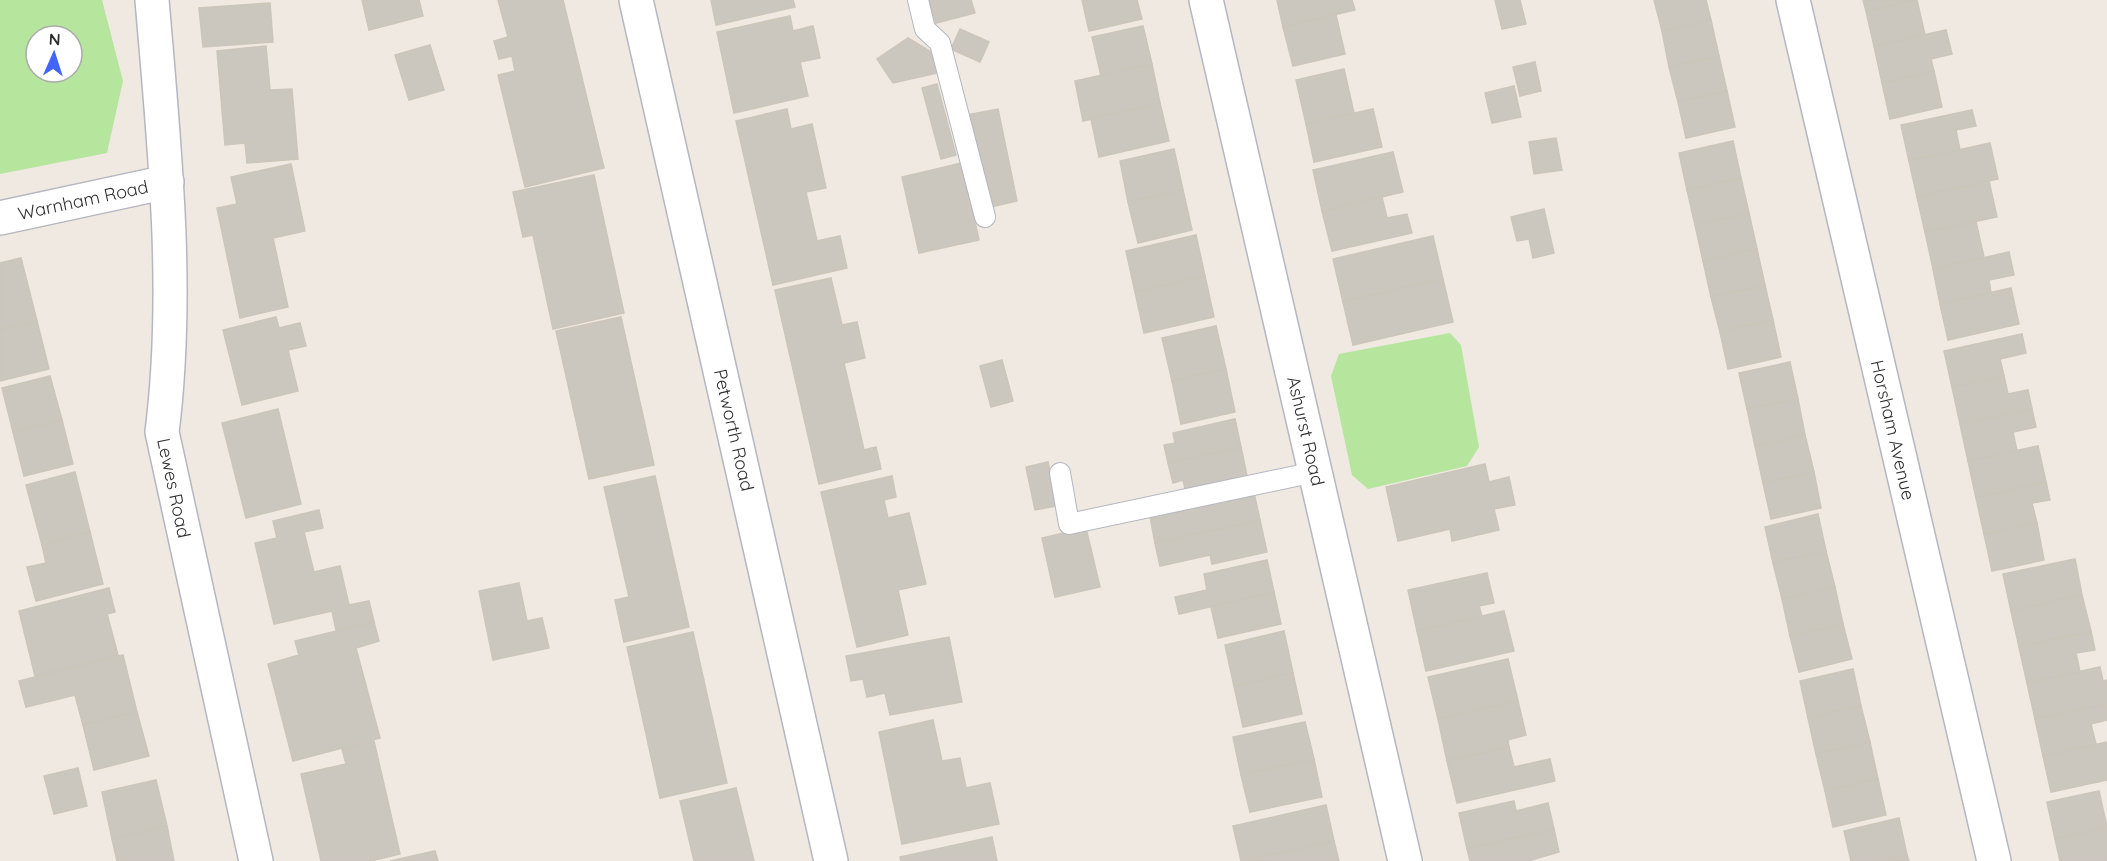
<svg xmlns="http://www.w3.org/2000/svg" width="2107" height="861" viewBox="0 0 2107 861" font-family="Quicksand,sans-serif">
<rect width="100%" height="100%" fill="#efe9e1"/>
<g fill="#b6e59e" fill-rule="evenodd">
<path d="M0 0H102L123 81 107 153 0 174ZM36 36H72V72H36Z"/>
<polygon points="1450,333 1461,345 1479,447 1467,466 1368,489 1352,475 1331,376 1339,354"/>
</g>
<g fill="#cbc7bf" stroke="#cbc5ba" stroke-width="1.5">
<polygon points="362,0 419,0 423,16 369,30"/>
<polygon points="498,0 563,0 604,168 525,187 498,75 515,71 512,56 499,59 494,41 508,37"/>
<polygon points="711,0 793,0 795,7 716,25"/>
<polygon points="929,0 971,0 975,13 936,23"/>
<polygon points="1082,0 1137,0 1142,19 1089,31"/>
<polygon points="1277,0 1352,0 1355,10 1283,27"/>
<polygon points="1495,0 1520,0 1526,24 1502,29"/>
<polygon points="1654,0 1706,0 1711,20 1662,31"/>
<polygon points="1863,0 1911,0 1866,11"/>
<polygon points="1911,0 1917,0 1925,35 1874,46 1866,11"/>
<polygon points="270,3 273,42 203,47 199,8"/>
<polygon points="1336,15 1345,54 1293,66 1283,27"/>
<polygon points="790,16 793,31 813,26 820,58 800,62 808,96 734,113 717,32"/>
<polygon points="1711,20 1719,56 1669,67 1662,31"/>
<polygon points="1143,26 1152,64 1101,76 1092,37"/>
<polygon points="960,29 989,42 980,62 951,49"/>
<polygon points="1946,30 1952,54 1931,59 1934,71 1882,83 1874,46"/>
<polygon points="908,38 938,56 942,72 893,83 877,59"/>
<polygon points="430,45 444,90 409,100 395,55"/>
<polygon points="266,46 270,90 292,89 298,159 247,163 245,143 225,145 217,51"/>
<polygon points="1719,56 1727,91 1678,102 1669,67"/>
<polygon points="1535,62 1541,91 1520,96 1513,67"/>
<polygon points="1152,64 1160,103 1083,121 1075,81"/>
<polygon points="1344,69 1354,113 1306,124 1296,80"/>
<polygon points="1934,71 1942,107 1890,119 1882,83"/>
<polygon points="937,84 956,155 941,159 922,88"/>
<polygon points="1514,86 1521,117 1492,123 1485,93"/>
<polygon points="1727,91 1735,127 1686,138 1678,102"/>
<polygon points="1160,103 1169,141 1099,157 1091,119"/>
<polygon points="787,109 791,129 812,124 826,188 806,192 817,241 840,236 847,268 773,285 736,121"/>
<polygon points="998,109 1017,201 986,208 966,115"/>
<polygon points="1373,109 1382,147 1314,162 1306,124"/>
<polygon points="1972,110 1976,126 1956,130 1960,150 1909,161 1901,125"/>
<polygon points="1556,138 1562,170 1534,174 1529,142"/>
<polygon points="1733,141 1741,178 1687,190 1679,153"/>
<polygon points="1990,143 1998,179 1917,197 1909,161"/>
<polygon points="1174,149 1183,190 1128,202 1120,161"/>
<polygon points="1393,152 1403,192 1322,211 1313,170"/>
<polygon points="962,163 979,240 919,253 902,177"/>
<polygon points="291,164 305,231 273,238 288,307 240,318 217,208 237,204 231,177"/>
<polygon points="594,175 624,313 553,329 533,235 523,237 513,192"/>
<polygon points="1741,178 1749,213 1695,225 1687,190"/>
<polygon points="1989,181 1997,217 1925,232 1917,197"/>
<polygon points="1183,190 1192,230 1138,243 1128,202"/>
<polygon points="1382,197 1387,218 1407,214 1412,233 1332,251 1322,211"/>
<polygon points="1544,209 1554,253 1533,258 1529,239 1517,241 1511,217"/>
<polygon points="1749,213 1757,249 1703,261 1695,225"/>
<polygon points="1976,222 1984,257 1933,269 1925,232"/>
<polygon points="1196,235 1205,276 1135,292 1126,251"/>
<polygon points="1433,236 1443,279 1343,302 1333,259"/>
<polygon points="1757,249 1765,285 1711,297 1703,261"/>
<polygon points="2009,252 2014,275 1989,280 1991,293 1940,304 1933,269"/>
<polygon points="21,258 37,321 0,330 0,263"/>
<polygon points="1205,276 1214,317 1144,333 1135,292"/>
<polygon points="831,278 842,325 857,322 865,358 844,363 864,450 876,447 881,469 819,484 775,290"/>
<polygon points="1443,279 1453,322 1353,345 1343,302"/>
<polygon points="1765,285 1773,320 1720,332 1711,297"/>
<polygon points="2011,288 2019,324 1948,340 1940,304"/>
<polygon points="276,317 279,328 300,323 306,346 288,350 298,391 242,405 223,330"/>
<polygon points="621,317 654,465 589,479 556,331"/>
<polygon points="1773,320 1781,357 1728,369 1720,332"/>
<polygon points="37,321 49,369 0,381 0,330"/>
<polygon points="1216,326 1226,369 1172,381 1162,338"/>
<polygon points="2022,334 2026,353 2000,359 2004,376 1952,387 1944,351"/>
<polygon points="1002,360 1013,401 991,407 980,366"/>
<polygon points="1790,362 1798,399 1747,409 1739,373"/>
<polygon points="1226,369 1235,412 1181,424 1172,381"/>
<polygon points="50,376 62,420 13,432 2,388"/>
<polygon points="2004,376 2008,394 2028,390 2032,409 1960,424 1952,387"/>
<polygon points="1798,399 1805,435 1755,446 1747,409"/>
<polygon points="278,409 301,504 246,518 222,423"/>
<polygon points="2032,409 2036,427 2013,432 2017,451 1968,461 1960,424"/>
<polygon points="1235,419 1241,447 1168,463 1164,445 1175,443 1173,433"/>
<polygon points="62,420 73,464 24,476 13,432"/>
<polygon points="1805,435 1814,472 1763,483 1755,446"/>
<polygon points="2038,446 2046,482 1976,498 1968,461"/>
<polygon points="1241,447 1247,476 1185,489 1183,480 1173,483 1168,463"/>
<polygon points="1048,462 1057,506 1035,510 1026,467"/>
<polygon points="1485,464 1489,482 1509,477 1515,505 1494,509 1499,530 1452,541 1450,529 1398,541 1386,487"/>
<polygon points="75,472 90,532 42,545 26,485"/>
<polygon points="1814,472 1821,508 1771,519 1763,483"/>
<polygon points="655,476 689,627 624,642 615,600 629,597 604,487"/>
<polygon points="892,476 896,497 884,500 888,518 909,513 926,584 898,590 908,635 857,647 821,492"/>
<polygon points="2046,482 2050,500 2032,503 2037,523 1984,534 1976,498"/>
<polygon points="1253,488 1260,520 1155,543 1150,516"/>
<polygon points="319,510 323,528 304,532 314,572 340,566 349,605 369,601 374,622 336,630 332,611 274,624 255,543 277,538 273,521"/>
<polygon points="1818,514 1826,551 1773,563 1765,527"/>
<polygon points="1260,520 1267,552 1212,564 1210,555 1160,566 1155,543"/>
<polygon points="2037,523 2044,560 1992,571 1984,534"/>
<polygon points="1086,528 1100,587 1055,597 1042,538"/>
<polygon points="90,532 103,584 36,601 27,567 46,563 42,545"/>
<polygon points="1826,551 1835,587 1782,599 1773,563"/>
<polygon points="2075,559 2082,595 2011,611 2003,574"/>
<polygon points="1267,560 1274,592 1179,614 1175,597 1207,590 1204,574"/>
<polygon points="1487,573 1494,603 1479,606 1482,616 1417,631 1408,590"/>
<polygon points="519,583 527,621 542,618 549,648 493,660 479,591"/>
<polygon points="1835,587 1843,624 1790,636 1782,599"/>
<polygon points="109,588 115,612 107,614 118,655 35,676 19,611"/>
<polygon points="1274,592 1281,624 1218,638 1211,607"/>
<polygon points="2082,595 2091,631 2019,647 2011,611"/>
<polygon points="1504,611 1514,651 1426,671 1417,631"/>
<polygon points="374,622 379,641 356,648 380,738 293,761 268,664 299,655 295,641"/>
<polygon points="1843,624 1852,659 1799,672 1790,636"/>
<polygon points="1284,631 1293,673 1234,686 1225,645"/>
<polygon points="2091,631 2095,650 2076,653 2080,672 2027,683 2019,647"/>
<polygon points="693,632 727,783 660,798 627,647"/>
<polygon points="949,637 962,702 890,715 885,693 867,697 863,679 851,681 846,656"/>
<polygon points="123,655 137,712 83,725 75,695 26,707 19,681"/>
<polygon points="1508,659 1518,701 1438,719 1428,677"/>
<polygon points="2100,667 2103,681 2107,680 2107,704 2035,719 2027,683"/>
<polygon points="1853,669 1861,706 1808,718 1800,681"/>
<polygon points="1293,673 1302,714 1243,727 1234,686"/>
<polygon points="1518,701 1526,735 1508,740 1509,747 1447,761 1438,719"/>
<polygon points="2107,704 2107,720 2091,724 2096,744 2043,756 2035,719"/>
<polygon points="1861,706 1870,742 1816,754 1808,718"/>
<polygon points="137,712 149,756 94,770 83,725"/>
<polygon points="933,720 942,761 960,758 966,788 990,783 999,824 902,844 879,732"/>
<polygon points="1305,722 1314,759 1241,775 1233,737"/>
<polygon points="374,741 400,854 371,861 321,861 301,774 346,764 342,749"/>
<polygon points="1870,742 1878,779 1825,791 1816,754"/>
<polygon points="2107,742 2107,780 2051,792 2043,756"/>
<polygon points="1509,747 1514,767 1550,759 1555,781 1457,803 1447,761"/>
<polygon points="1314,759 1322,797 1250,812 1241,775"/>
<polygon points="78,768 87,806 54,814 44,776"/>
<polygon points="1878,779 1886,815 1833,827 1825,791"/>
<polygon points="156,780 167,826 112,839 102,792"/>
<polygon points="736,788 754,861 694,861 680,801"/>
<polygon points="2099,791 2107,827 2055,839 2047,802"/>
<polygon points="1514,801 1516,811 1548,803 1554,829 1467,849 1459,813"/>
<polygon points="1326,805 1334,841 1241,861 1233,826"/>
<polygon points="1899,818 1907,855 1880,861 1851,861 1844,831"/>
<polygon points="167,826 174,861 117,861 112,839"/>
<polygon points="2107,827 2107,861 2060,861 2055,839"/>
<polygon points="1554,829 1559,852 1528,861 1470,861 1467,849"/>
<polygon points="992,837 997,861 901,861 900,857"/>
<polygon points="1334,841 1339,861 1242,861"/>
<polygon points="435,851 438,861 390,861"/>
<polygon points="1907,855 1909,861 1880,861"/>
</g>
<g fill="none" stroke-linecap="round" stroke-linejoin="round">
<g stroke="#b4b7c1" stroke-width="22">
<g id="lane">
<polyline points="918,0 925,29 940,43 985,217"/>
<polyline points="1060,473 1069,524 1315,472"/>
</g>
</g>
<g stroke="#b4b7c1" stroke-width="36">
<g id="street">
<path d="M152 0C164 144 180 289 162 432L256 861"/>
<polyline points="636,0 831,861"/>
<polyline points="1206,0 1405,861"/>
<polyline points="1793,0 1994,861"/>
<polyline points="0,218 167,182"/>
</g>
</g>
<use href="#lane" stroke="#fff" stroke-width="20"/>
<use href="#street" stroke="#fff" stroke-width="33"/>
</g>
<g text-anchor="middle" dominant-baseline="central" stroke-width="5" stroke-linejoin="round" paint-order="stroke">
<g font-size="18" fill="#2e2e2e" stroke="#fff">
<text transform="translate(83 200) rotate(-12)">Warnham Road</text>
<text transform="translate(734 430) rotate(77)">Petworth Road</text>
<text transform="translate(1893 430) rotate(77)">Horsham Avenue</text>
<text transform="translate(1306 431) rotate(77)">Ashurst Road</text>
<text transform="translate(174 488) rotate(78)">Lewes Road</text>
</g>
</g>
<g transform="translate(54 54) rotate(3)"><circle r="28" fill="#ffffff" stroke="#ababab" stroke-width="1.5"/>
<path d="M0-4.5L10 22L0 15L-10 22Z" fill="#4264fb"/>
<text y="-9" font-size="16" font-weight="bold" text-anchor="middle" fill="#2e2e2e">N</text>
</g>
</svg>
